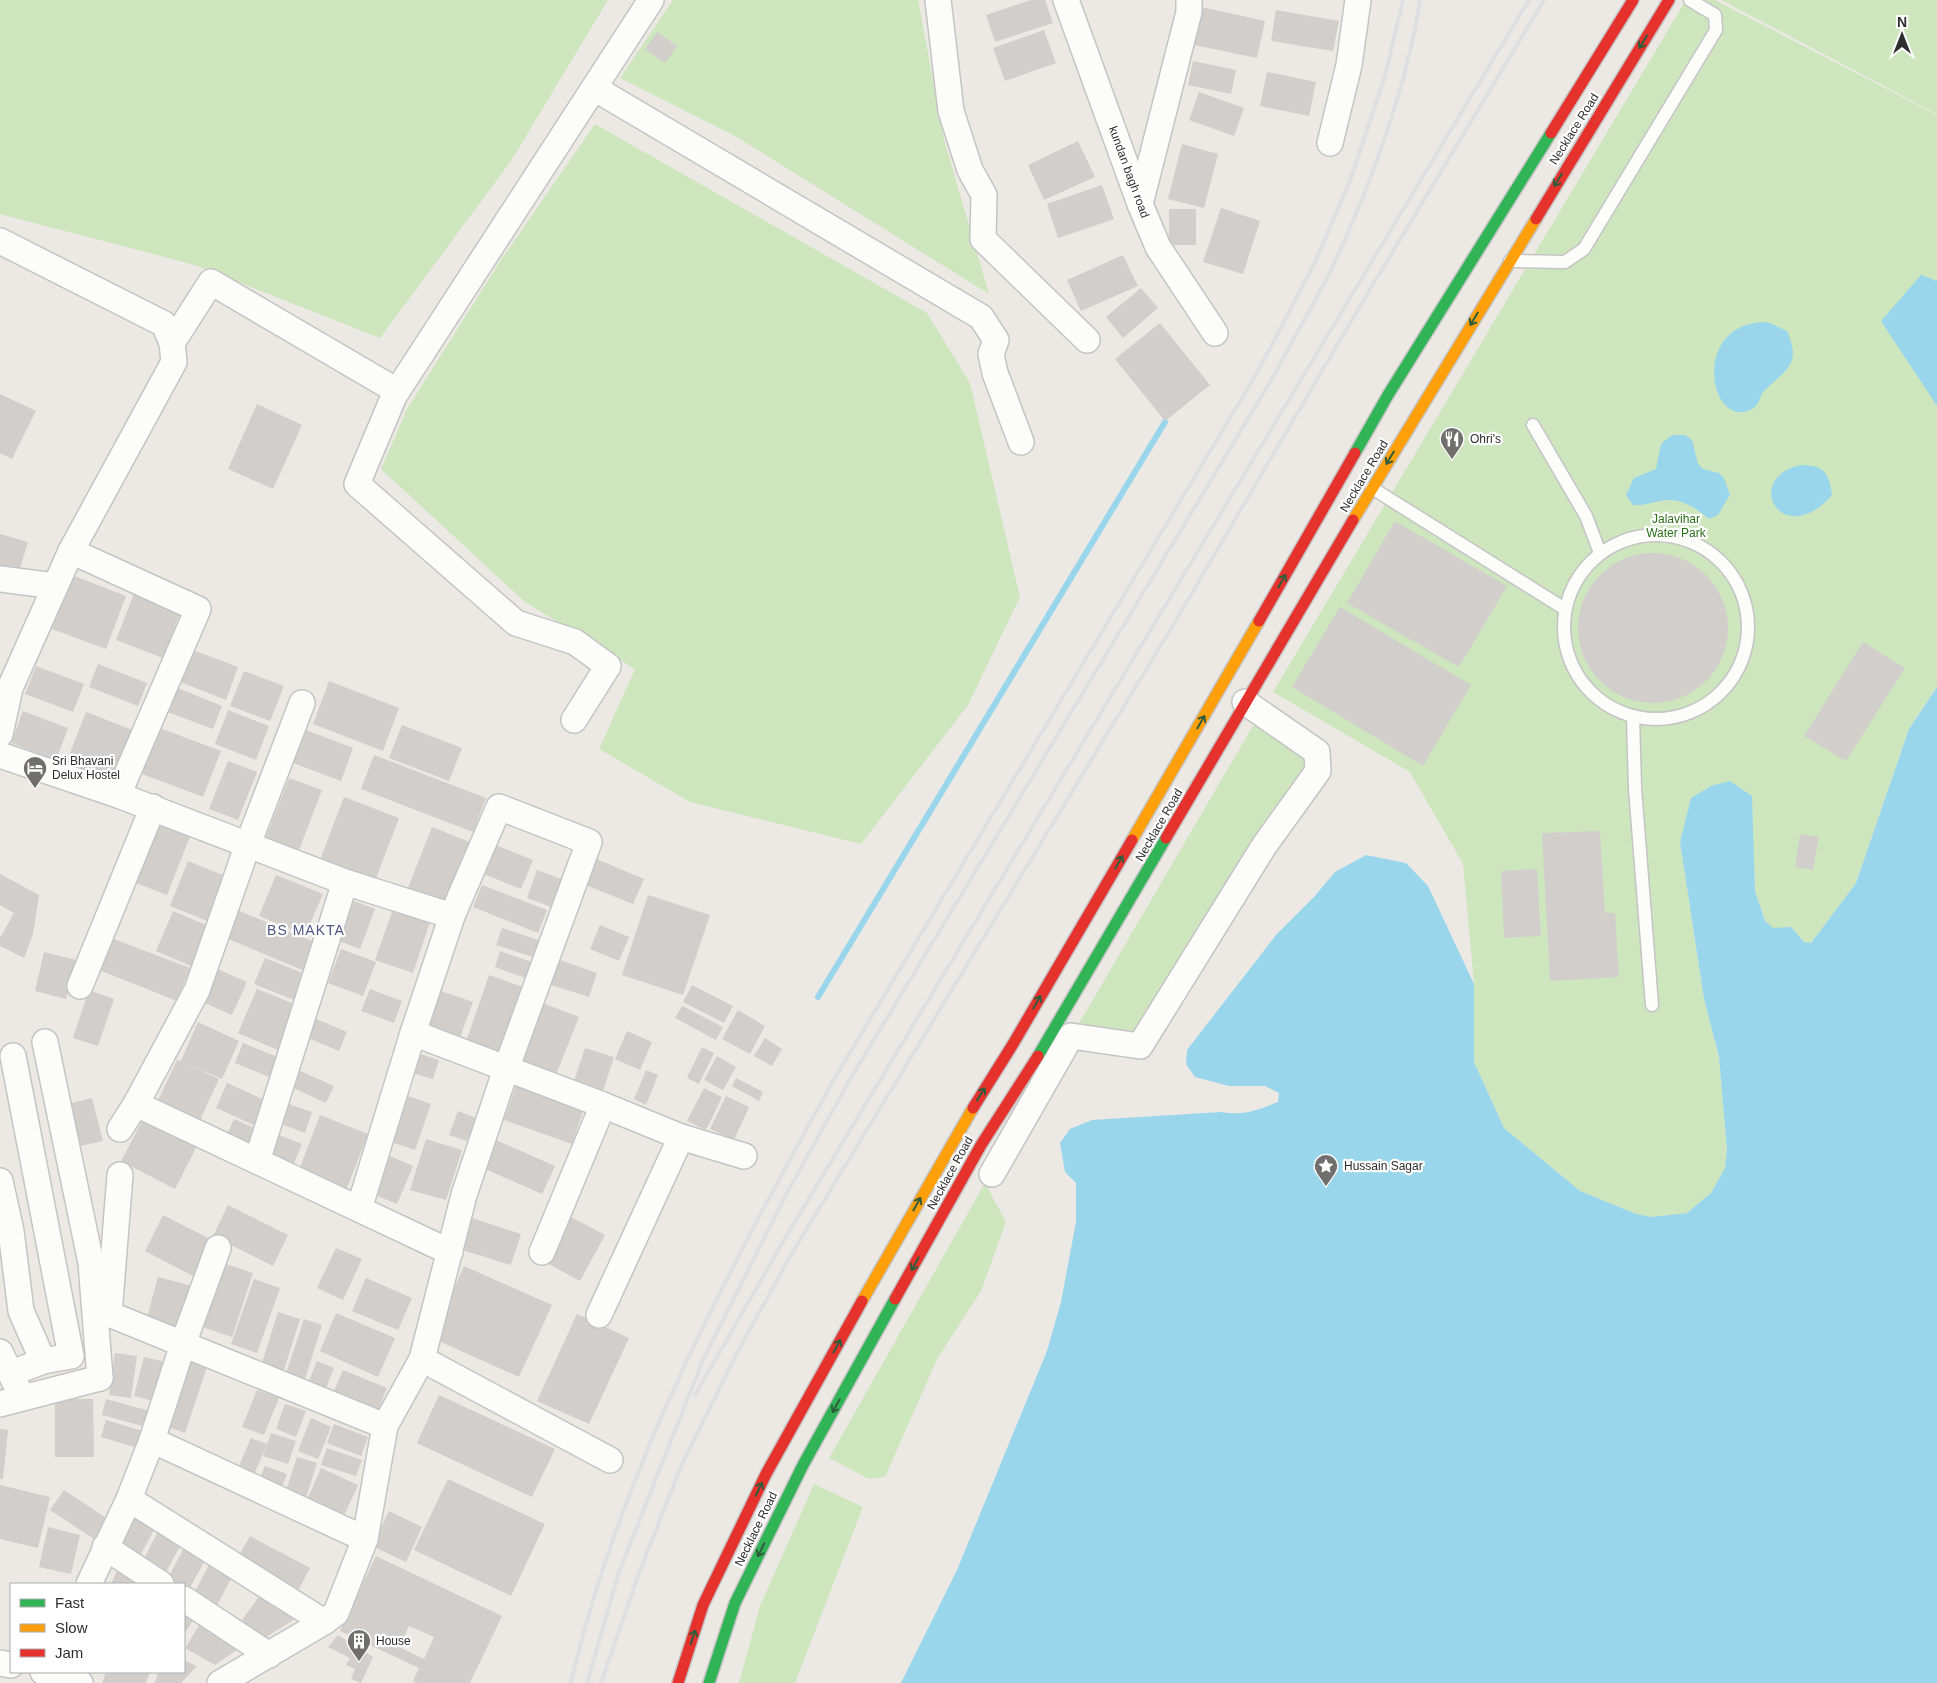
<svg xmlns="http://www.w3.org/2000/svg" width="1937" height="1683" viewBox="0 0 1937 1683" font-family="Helvetica,sans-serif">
<rect width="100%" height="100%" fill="#ece8e4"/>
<g fill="#cee6be">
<polygon points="0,0 608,0 511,161 380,338 195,265 0,214"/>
<polygon points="673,0 918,0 945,143 989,294 735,136 620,78"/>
<polygon points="1686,0 1715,0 1937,115 1937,687 1909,729 1856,883 1811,943 1804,942 1791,927 1773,929 1765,921 1755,891 1680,842 1704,999 1719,1057 1727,1150 1725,1168 1711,1193 1687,1213 1652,1217 1636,1214 1580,1191 1504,1128 1474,1062 1474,984 1463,864 1410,772 1273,692"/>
<polygon points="1721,0 1937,0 1937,114"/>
<polygon points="595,124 927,313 970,383 1020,597 968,705 861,844 690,802 599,749 635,669 525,602 381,469 407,409 499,263"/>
<polygon points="1254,724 1309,759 1308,771 1133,1037 1077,1027"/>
<polygon points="985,1183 1006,1222 981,1291 937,1359 885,1477 869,1479 829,1458"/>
<polygon points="814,1484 863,1507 795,1683 739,1683 760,1606"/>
</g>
<g fill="#99d6ec">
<polygon points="1921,275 1937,281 1937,406 1881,321"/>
<path d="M1762 322 1770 323 1787 331C1797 355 1795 364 1776 380 1772 384 1765 389 1762 394 1759 400 1759 405 1752 409 1711 432 1689 327 1762 322Z"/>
<path d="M1672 435H1685L1692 440 1698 464 1703 469 1719 473 1724 478 1730 495 1718 515 1709 519C1695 507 1679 497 1660 501 1650 503 1643 506 1633 505L1626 495 1634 478 1656 469 1661 444Z"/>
<path d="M1801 465C1824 465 1829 473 1832 495 1782 552 1741 478 1801 465Z"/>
<path d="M1937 687V1683H901L957 1570 1047 1351 1061 1302 1076 1222V1183L1065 1172 1060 1143 1070 1129 1092 1120 1221 1112C1243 1116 1258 1110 1278 1102L1279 1093 1265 1086H1229L1195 1077 1186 1064 1187 1050 1276 935 1314 897 1335 872 1366 855 1406 863 1428 886 1474 984V1062L1504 1128 1580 1191 1636 1214 1652 1217 1687 1213 1711 1193 1725 1168 1727 1150 1719 1057 1704 999 1680 842 1691 798 1711 786 1730 781 1752 796 1755 891 1765 921 1773 928 1791 927 1804 942 1811 943 1856 883 1909 729Z"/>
</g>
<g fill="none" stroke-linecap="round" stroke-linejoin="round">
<polyline stroke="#99d6ec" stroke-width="6" points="818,997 1165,422"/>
</g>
<g fill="#d1cecb" fill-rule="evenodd">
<polygon points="1031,0 1045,0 1053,23 995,42 986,15"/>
<polygon points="1202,7 1265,21 1257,58 1194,45"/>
<polygon points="1276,10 1339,21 1333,51 1271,41"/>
<polygon points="1044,30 1056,63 1005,81 993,48"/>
<polygon points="657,32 677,46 665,63 645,49"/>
<polygon points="1193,61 1236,70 1231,94 1188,85"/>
<polygon points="1267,72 1316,82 1309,116 1260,106"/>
<polygon points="1199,92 1244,108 1234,136 1189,120"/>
<polygon points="1078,141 1095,177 1044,200 1028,165"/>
<polygon points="1182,144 1218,154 1204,208 1168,199"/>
<polygon points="1102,185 1114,219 1058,238 1047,204"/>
<polygon points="1221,208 1260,221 1243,274 1203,262"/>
<rect x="1169" y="209" width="27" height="36"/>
<polygon points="1123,255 1138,286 1081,311 1067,280"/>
<polygon points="1141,288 1158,308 1123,338 1106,317"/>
<polygon points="1160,323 1210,385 1165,421 1115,359"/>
<polygon points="0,394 36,411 12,459 0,453"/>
<polygon points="257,404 302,425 273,489 228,469"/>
<polygon points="1395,521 1507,586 1459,667 1347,603"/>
<polygon points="0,534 28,542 17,578 0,573"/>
<circle cx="1653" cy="628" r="75"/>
<polygon points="72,575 126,596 106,649 52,629"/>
<polygon points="135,591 182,608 163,658 116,640"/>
<polygon points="1340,607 1471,685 1423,766 1292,687"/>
<polygon points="1863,642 1905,668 1846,761 1804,736"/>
<polygon points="190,649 238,667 226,700 178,681"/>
<polygon points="98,664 147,683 138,706 89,687"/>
<polygon points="36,666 84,684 73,712 25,694"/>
<polygon points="244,671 284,686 270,721 230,706"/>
<polygon points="329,681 399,708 383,751 313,724"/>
<polygon points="175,687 222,706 213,729 165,711"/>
<polygon points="228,710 269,726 256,760 215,744"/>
<polygon points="23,711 68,728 56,760 11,743"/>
<polygon points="86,712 135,731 112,790 63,771"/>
<polygon points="402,725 462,748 449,781 389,758"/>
<polygon points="160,728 221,751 203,797 142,774"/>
<polygon points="301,728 353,748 341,781 288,761"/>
<polygon points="374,755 486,798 473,832 361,789"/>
<polygon points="228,761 257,772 238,820 209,809"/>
<polygon points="289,778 322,790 298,853 265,840"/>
<polygon points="344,797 399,818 375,881 320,860"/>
<polygon points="156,814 193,829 167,895 131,881"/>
<polygon points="432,827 472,843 447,909 406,893"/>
<polygon points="1600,831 1605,913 1615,913 1619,977 1550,981 1542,833"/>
<polygon points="1800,834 1819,837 1813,870 1795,867"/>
<polygon points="493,844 533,860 521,889 481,873"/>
<polygon points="594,858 644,879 633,904 583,884"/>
<polygon points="188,861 228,877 210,922 170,906"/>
<polygon points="1537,869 1541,936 1504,938 1501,871"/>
<polygon points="537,870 567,881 557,909 527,898"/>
<polygon points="0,874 39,895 33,934 24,958 0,946 0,938 14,913 0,905"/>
<polygon points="276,875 323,894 305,935 259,916"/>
<polygon points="482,885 547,910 538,933 473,907"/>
<polygon points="648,895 710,915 683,995 622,975"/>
<polygon points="354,901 375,909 360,949 339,941"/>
<polygon points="393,909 430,922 413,973 375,960"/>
<polygon points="237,910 319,944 307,972 226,938"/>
<polygon points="173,911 213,928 196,968 156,951"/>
<polygon points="600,925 629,937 619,961 590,949"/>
<polygon points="502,928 542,941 536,958 496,945"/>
<polygon points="106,936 190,968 177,1001 94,968"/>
<polygon points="341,949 376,962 363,996 328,983"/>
<polygon points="500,951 537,964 531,980 495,967"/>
<polygon points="44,952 76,960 66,999 35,991"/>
<polygon points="265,958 305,974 294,1000 254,984"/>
<polygon points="554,958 597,973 589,997 545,983"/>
<polygon points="215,968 247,982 232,1015 200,1001"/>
<polygon points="489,975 532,990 507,1060 465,1045"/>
<polygon points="692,985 733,1006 724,1023 683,1002"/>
<polygon points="257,989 299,1006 280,1051 238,1033"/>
<polygon points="370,989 402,1001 394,1023 361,1011"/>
<polygon points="89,990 114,999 98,1046 73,1038"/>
<polygon points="441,991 473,1002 460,1037 428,1025"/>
<polygon points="537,1001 579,1017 555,1077 513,1061"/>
<polygon points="682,1006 723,1027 716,1040 675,1018"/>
<polygon points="738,1010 765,1026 750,1054 722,1039"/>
<polygon points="309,1016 347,1032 339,1051 301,1035"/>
<polygon points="198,1022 239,1041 222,1079 188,1064 219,1079 195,1131 153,1111 177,1060 181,1061"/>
<polygon points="627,1031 652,1042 640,1070 615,1059"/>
<polygon points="765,1038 782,1049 772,1066 754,1056"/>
<polygon points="243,1043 280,1058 272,1078 235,1063"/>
<polygon points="702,1047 714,1053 699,1084 687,1078"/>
<polygon points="585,1048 614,1057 600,1100 571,1090"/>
<polygon points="414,1052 439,1060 433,1079 408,1072"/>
<polygon points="717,1056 736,1067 723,1090 704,1080"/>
<polygon points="298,1070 334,1086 326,1103 291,1087"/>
<polygon points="646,1070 658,1075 646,1105 634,1099"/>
<polygon points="519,1077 587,1100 572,1144 504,1120"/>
<polygon points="736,1078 763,1092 759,1101 732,1086"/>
<polygon points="227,1083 267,1101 256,1126 216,1108"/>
<polygon points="704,1088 722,1097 706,1130 687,1121"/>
<polygon points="402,1094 431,1104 415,1150 385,1140"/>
<polygon points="726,1096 749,1107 734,1140 710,1129"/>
<polygon points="92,1098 103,1141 70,1148 60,1106"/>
<polygon points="280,1101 312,1112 305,1133 273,1121"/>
<polygon points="458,1111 476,1118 467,1141 449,1135"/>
<polygon points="320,1115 368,1134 347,1188 299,1170"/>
<polygon points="145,1116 198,1144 175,1189 121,1161"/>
<polygon points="234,1119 258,1130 247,1153 224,1141"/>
<polygon points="271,1132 302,1144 292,1168 262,1157"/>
<polygon points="426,1139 462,1150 446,1200 410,1190"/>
<polygon points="496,1140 555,1166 542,1194 483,1168"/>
<polygon points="381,1152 413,1166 397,1204 365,1191"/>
<polygon points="228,1205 288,1235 273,1266 213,1236"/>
<polygon points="163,1215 214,1241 195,1277 145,1251"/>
<polygon points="569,1216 605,1235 580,1281 545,1262"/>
<polygon points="469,1217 521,1234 511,1265 459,1249"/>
<polygon points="336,1248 362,1259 343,1300 317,1288"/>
<polygon points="220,1262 253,1273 232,1337 199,1326"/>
<polygon points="464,1266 552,1305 519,1377 432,1338"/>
<polygon points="158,1277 196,1287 183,1335 145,1325"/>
<polygon points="366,1278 412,1298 398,1330 352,1311"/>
<polygon points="254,1279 280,1288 257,1353 231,1344"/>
<polygon points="278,1312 300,1319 283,1373 261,1366"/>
<polygon points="336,1313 395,1338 378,1377 320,1351"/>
<polygon points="577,1314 629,1338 589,1424 537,1401"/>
<polygon points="304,1319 322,1325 303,1385 284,1379"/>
<polygon points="187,1351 210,1358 185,1433 162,1425"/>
<polygon points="115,1353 137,1356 131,1398 109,1395"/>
<polygon points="144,1357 170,1363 161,1403 134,1396"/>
<polygon points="317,1361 334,1368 322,1398 305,1391"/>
<polygon points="343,1370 387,1388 375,1418 330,1400"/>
<polygon points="257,1390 279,1398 264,1435 242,1427"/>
<polygon points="439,1395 555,1449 532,1497 417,1443"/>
<polygon points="55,1399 93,1399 94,1457 55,1457"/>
<polygon points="106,1399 157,1413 153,1429 102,1415"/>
<polygon points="285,1404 306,1411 296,1437 276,1429"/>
<polygon points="311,1418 331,1427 318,1459 298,1451"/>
<polygon points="106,1420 146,1432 141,1449 101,1437"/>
<polygon points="334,1424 368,1437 361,1456 327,1443"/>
<polygon points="0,1429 8,1430 3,1479 0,1479"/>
<polygon points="271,1433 296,1441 288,1464 263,1456"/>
<polygon points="251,1438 267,1444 251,1482 235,1475"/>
<polygon points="327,1448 362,1460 356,1476 321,1465"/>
<polygon points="297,1457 317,1463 305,1501 285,1494"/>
<polygon points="265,1466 287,1474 279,1494 257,1485"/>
<polygon points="321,1468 358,1485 343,1518 306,1502"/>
<polygon points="448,1479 545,1524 511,1596 414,1550"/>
<polygon points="0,1485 50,1497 38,1548 0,1539"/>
<polygon points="64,1490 114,1523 100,1543 50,1510"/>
<polygon points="135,1509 158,1522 139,1558 116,1545"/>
<polygon points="389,1511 422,1527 406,1562 372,1546"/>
<polygon points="48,1527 80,1535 71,1574 39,1567"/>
<polygon points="160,1528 183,1540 163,1578 140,1566"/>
<polygon points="250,1536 310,1568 299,1589 238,1557"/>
<polygon points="187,1542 209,1553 187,1593 184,1591 184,1584 171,1584 166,1582"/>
<path d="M376 1556 502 1616 470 1683H417L413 1681 419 1668 340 1631ZM409 1626 434 1637 424 1659 399 1647Z"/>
<polygon points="212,1559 235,1571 214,1611 191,1599"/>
<polygon points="118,1569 152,1584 111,1584"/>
<polygon points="263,1591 298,1617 263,1639 242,1620"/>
<polygon points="184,1605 198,1613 184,1634"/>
<polygon points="204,1618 245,1644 215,1665 185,1648"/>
<polygon points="338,1635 373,1657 361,1683 351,1679 355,1669 346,1665 350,1658 328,1647"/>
<polygon points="184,1660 197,1666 181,1683 155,1683 158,1672 184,1672"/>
<polygon points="106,1672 150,1672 146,1683 102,1683"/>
</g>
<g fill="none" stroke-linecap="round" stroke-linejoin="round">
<g stroke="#c5c4c5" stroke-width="15">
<g id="lane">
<polyline points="1510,261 1565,262 1584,249 1716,30 1715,15 1690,0"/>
<polyline points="1533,425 1586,516 1600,553"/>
<polyline points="1372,488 1565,609"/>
<circle cx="1656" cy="627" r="92"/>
<polyline points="1633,716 1635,788 1652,1005"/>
</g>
</g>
<g stroke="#c5c4c5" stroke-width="28">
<g id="street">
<polyline points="938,0 951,111 970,170 984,195 983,239 1087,340"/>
<polyline points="1066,0 1140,204 1158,247 1215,333"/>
<polyline points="594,88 981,317 996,340 991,354 995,373 1021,442"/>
<polyline points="1330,143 1349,65 1358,0"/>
<polyline points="1140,204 1189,12 1189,0"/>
<polyline points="0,241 164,324 172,343 174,362 71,551"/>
<polyline points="172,343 211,282 397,391"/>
<polyline points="0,579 55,586"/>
<polyline points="574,720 608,666 575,642 516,623 357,484 394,396 651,0"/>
<polyline points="0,734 10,688 71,551 198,609 118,795 345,882 452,916"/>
<polyline points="0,755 118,795"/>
<polyline points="80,986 153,807"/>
<polyline points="413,1033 603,1105 542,1252"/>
<polyline points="45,1042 91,1263 100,1378"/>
<polyline points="136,1104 450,1252"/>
<polyline points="603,1105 681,1137 744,1156"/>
<polyline points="120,1129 136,1104 197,990 248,844 302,703"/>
<polyline points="257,1161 345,882"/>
<polyline points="992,1174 1071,1036 1140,1046 1264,846 1318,771 1317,752 1245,702"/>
<polyline points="120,1175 109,1314 385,1426"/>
<polyline points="0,1181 11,1231 21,1311 43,1361"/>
<polyline points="599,1315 681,1137"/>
<polyline points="0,1352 18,1389"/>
<polyline points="422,1359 610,1460"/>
<polyline points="12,1373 43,1361 71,1356 13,1056"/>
<polyline points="0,1404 100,1378"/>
<polyline points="152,1440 365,1539"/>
<polyline points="129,1499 324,1622"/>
<polyline points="105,1547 161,1584"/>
<polyline points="89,1584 129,1499 152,1440 183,1344 218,1248"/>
<polyline points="184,1599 269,1655"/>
<polyline points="0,1663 11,1665"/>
<polyline points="43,1672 80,1683"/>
<polyline points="220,1683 324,1622 336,1613 365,1539 385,1426 422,1359 464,1195 506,1069 589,842 499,807 452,916 413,1033 359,1209"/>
</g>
</g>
<g stroke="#c5c4c5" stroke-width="14">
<g id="fast">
<polyline points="1355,453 1388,395 1551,133"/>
<polyline points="1038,1056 1166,838"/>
<polyline points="709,1683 735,1603 803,1465 895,1299"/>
</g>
</g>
<g stroke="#c5c4c5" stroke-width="14">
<g id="slow">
<polyline points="1353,520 1536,219"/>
<polyline points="1132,840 1259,621"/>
<polyline points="862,1301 973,1108"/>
</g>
</g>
<g stroke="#c5c4c5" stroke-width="14">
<g id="jam">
<polyline points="1551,133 1633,0"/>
<polyline points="1536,219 1669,0"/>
<polyline points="1259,621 1355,453"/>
<polyline points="1166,838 1353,520"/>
<polyline points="973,1108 1013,1044 1132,840"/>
<polyline points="895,1299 981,1145 1038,1056"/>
<polyline points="678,1683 703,1605 766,1474 862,1301"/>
</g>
</g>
<use href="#lane" stroke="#fcfcfb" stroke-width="12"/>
<use href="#street" stroke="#fcfcfb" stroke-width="25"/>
<use href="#fast" stroke="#30b455" stroke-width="11"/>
<use href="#slow" stroke="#ff9f0a" stroke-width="11"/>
<use href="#jam" stroke="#e5322d" stroke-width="11"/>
<g stroke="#dfdfe1" stroke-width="4">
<polyline points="695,1395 783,1242 1529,0"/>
<path d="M571 1683C620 1469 729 1270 834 1079L1257 373 1314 264 1350 181 1385 76 1403 0"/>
<path d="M587 1683 619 1572 703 1360 788 1191 848 1083 1273 377C1292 341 1313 306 1331 270 1369 190 1407 87 1420 0"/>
<polyline points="601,1683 638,1576 681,1466 738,1351 791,1255 1175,622 1363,301 1544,0"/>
</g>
</g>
<defs><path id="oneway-shaft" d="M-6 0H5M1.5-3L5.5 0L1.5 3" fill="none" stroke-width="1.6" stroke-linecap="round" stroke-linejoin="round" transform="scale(1.25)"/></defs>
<g stroke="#2f5d3c">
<use href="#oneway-shaft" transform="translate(1643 42) rotate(122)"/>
<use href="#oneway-shaft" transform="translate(1558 180) rotate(122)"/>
<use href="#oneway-shaft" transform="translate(1474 319) rotate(121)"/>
<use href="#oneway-shaft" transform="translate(1390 458) rotate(121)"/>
<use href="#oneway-shaft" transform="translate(1282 581) rotate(-60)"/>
<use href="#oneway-shaft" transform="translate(1201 722) rotate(-60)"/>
<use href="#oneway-shaft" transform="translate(1119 862) rotate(-60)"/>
<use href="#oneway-shaft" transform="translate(1037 1002) rotate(-60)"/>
<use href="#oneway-shaft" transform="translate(981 1094) rotate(-58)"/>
<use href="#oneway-shaft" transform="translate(917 1204) rotate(-61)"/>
<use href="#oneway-shaft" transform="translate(915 1264) rotate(119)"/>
<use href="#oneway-shaft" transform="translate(837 1346) rotate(-61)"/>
<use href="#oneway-shaft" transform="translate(836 1406) rotate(119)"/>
<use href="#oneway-shaft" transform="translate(759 1489) rotate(-64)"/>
<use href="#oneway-shaft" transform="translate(761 1550) rotate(116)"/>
<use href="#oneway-shaft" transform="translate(693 1637) rotate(-72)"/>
</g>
<defs>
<g id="restaurant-pin" transform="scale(1.25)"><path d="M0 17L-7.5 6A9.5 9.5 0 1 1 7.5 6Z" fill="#706f6e" stroke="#fff"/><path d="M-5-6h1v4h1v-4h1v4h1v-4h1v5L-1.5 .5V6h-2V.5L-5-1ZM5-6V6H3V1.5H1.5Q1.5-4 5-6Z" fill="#fff"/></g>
<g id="hotel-pin" transform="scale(1.25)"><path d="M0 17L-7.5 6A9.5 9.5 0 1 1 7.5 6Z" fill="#706f6e" stroke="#fff"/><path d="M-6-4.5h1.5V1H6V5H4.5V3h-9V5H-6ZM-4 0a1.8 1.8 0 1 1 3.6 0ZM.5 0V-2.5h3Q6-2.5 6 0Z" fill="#fff"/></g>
<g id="sight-pin" transform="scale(1.25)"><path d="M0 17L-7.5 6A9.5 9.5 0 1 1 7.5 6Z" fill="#706f6e" stroke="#fff"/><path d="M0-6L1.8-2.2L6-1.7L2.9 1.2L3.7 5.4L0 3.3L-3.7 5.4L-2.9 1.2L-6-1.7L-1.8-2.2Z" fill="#fff"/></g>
<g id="building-pin" transform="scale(1.25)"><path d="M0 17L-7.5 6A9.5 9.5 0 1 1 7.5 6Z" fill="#706f6e" stroke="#fff"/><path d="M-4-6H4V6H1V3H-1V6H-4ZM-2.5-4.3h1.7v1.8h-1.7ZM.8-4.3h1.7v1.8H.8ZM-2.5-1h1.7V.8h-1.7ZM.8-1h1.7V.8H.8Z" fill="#fff"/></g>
</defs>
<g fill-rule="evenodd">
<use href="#restaurant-pin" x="1452" y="439"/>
<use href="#hotel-pin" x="35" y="768"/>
<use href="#sight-pin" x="1326" y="1166"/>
<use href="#building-pin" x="359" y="1641"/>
</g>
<g text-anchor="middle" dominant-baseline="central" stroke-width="4.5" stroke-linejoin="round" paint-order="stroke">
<g font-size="12" fill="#2e2e2e" stroke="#fff">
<text transform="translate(1574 129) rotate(-58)">Necklace Road</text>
<text transform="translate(1129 172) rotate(70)">kundan bagh road</text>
<text transform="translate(1364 476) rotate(-59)">Necklace Road</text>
<text transform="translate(1159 825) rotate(-60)">Necklace Road</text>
<text transform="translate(950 1173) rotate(-61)">Necklace Road</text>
<text transform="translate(756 1529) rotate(-64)">Necklace Road</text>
</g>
<g font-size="12" fill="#2e2e2e" stroke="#fff" text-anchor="start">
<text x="1470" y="439">Ohri's</text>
<text x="52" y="761">Sri Bhavani<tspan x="52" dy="14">Delux Hostel</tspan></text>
<text x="1344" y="1166">Hussain Sagar</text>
<text x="376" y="1641">House</text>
</g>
<g font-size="12" fill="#2c6e1b" stroke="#fff">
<text x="1676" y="519">Jalavihar<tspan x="1676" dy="14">Water Park</tspan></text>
</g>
<g font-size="14" letter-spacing="1" fill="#4d5680" stroke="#fff">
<text x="306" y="930">BS MAKTA</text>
</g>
</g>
<rect x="10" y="1583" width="175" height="90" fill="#ffffff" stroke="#ababab"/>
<rect x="20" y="1599" width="25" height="8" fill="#30b455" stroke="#ababab"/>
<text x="55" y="1608" font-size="15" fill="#2e2e2e">Fast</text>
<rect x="20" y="1624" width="25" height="8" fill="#ff9f0a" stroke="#ababab"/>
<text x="55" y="1633" font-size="15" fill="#2e2e2e">Slow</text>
<rect x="20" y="1649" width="25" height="8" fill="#e5322d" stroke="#ababab"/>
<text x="55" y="1658" font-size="15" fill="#2e2e2e">Jam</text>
<g transform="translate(1902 35)" stroke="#ffffff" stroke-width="4" paint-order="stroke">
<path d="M0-4L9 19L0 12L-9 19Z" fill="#2e2e2e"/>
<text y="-8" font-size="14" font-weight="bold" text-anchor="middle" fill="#2e2e2e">N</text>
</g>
</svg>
